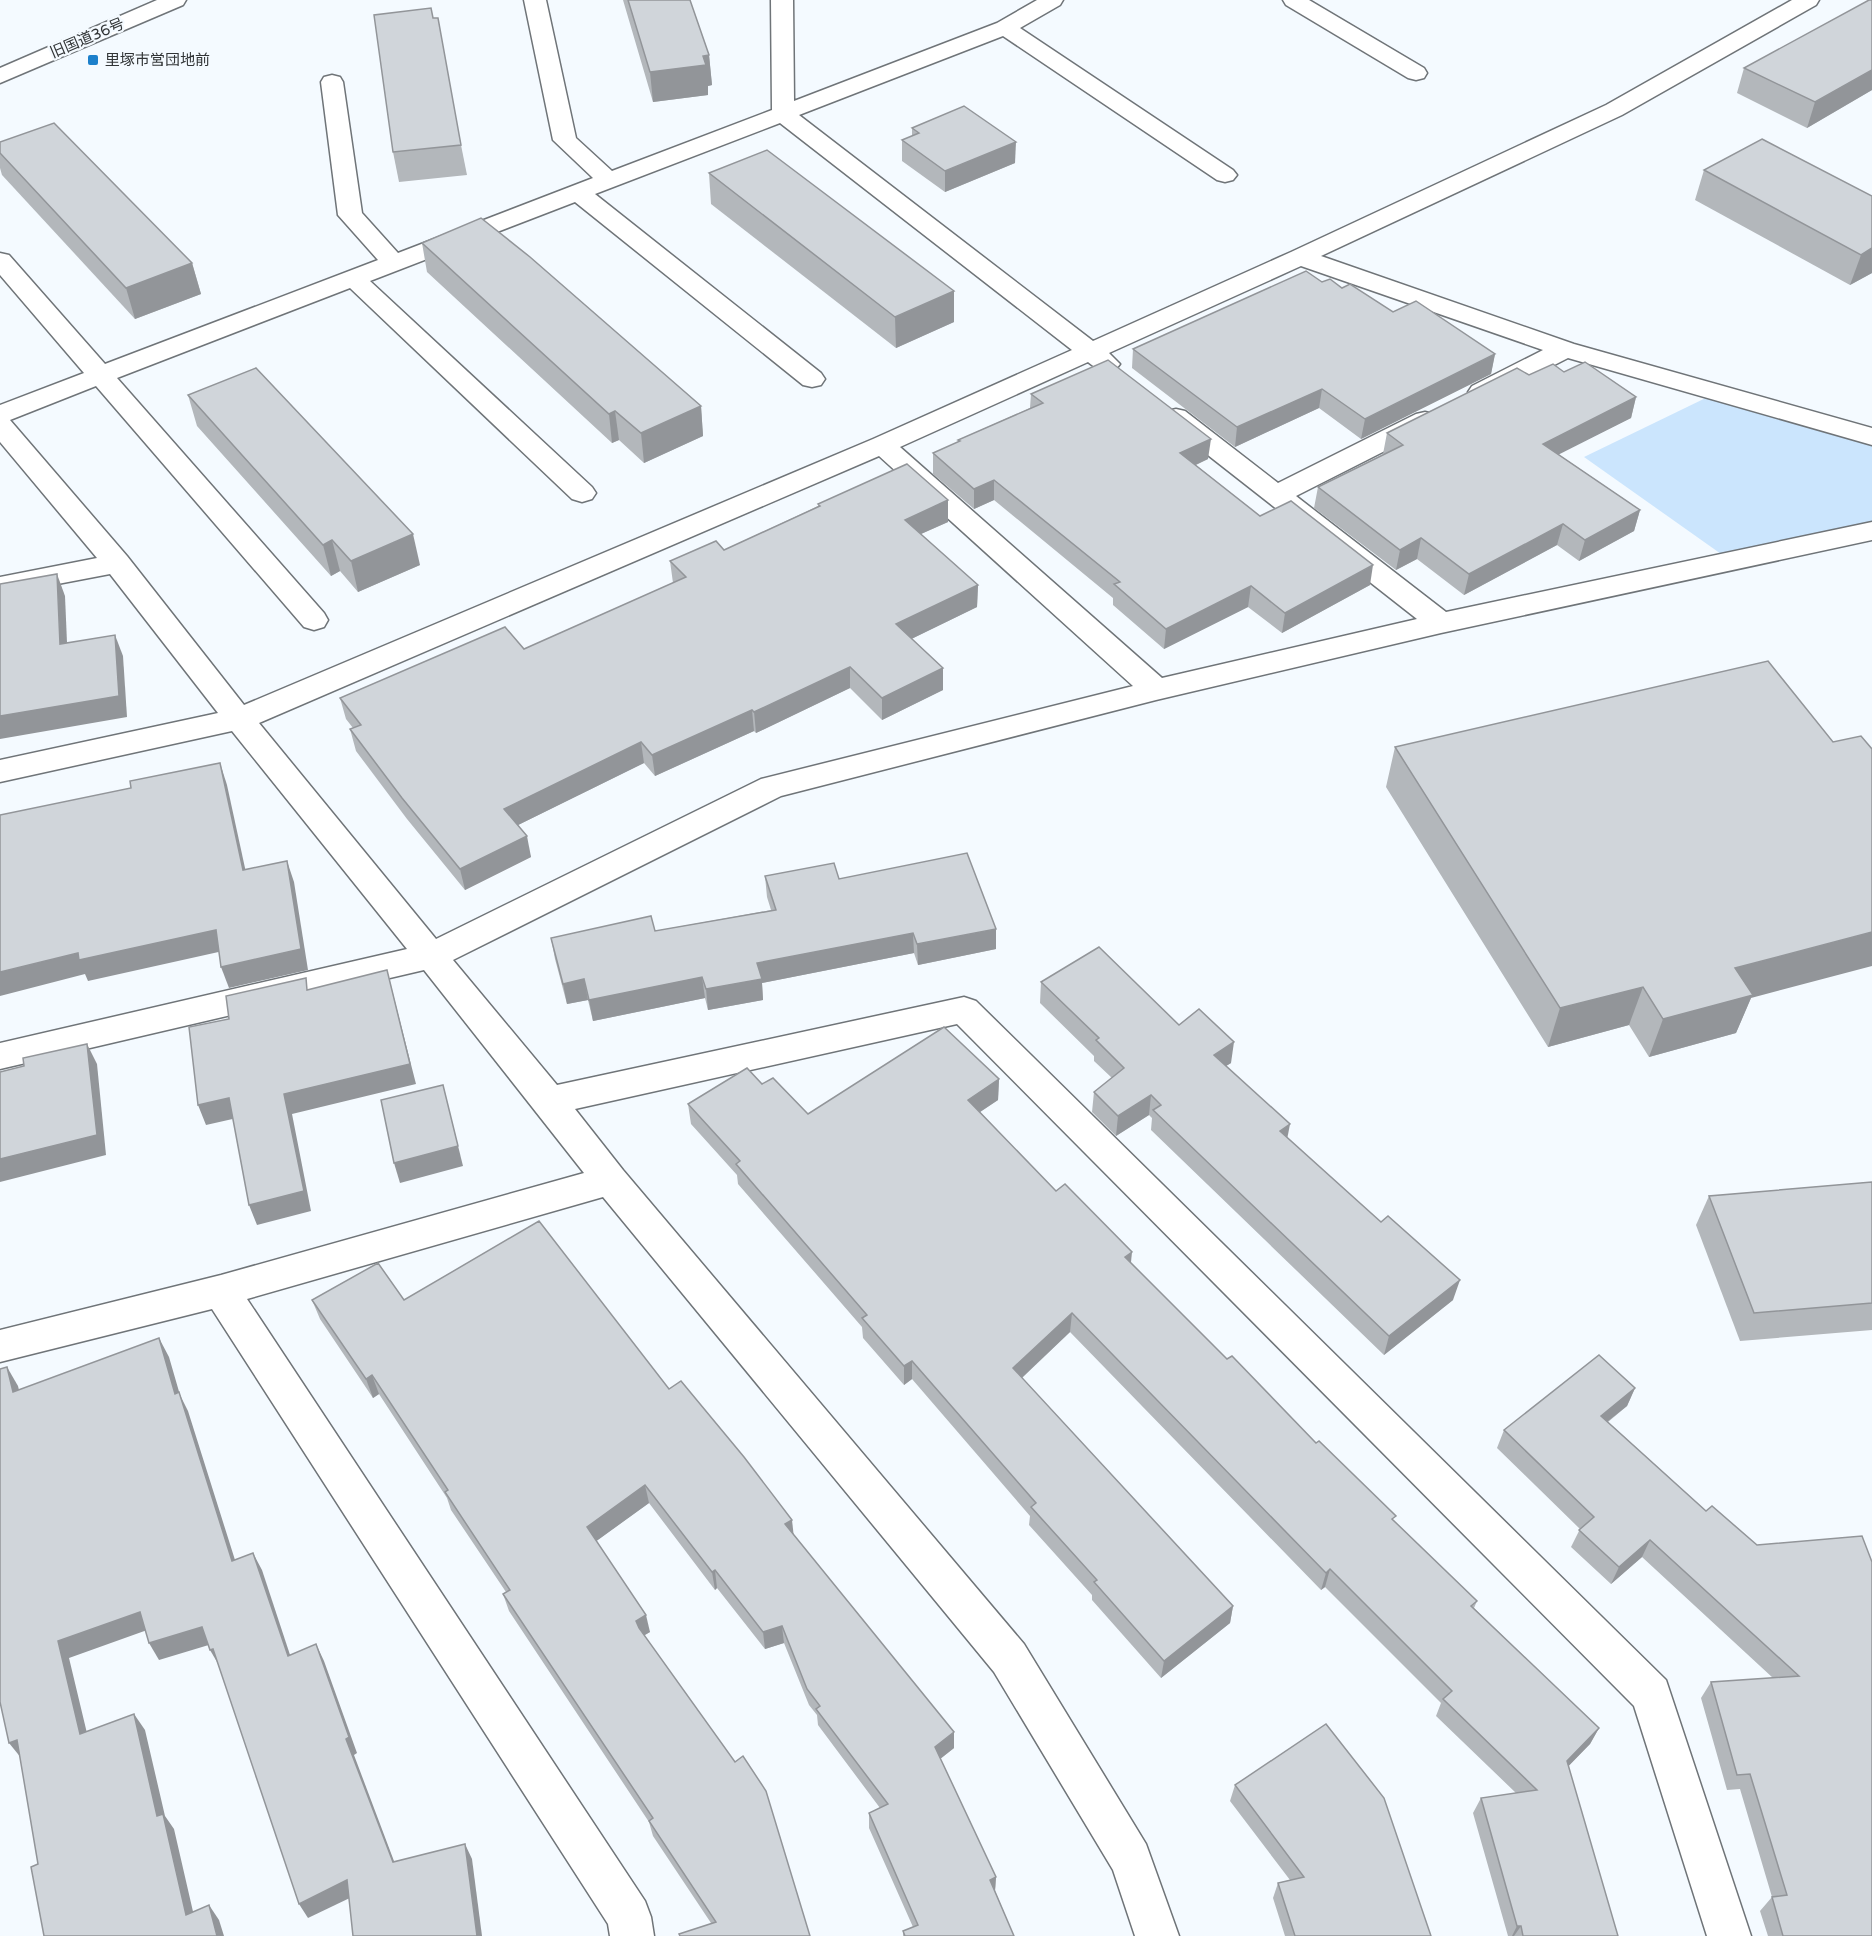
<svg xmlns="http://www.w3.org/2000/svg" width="1872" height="1936" viewBox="0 0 1872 1936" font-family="'Varela Round','Noto Sans JP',sans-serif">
<rect width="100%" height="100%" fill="#f4faff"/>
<polygon fill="#cbe5fd" points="1716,393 1872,437 1872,531 1731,561 1584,457"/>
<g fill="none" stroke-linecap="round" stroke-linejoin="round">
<g stroke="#6f7478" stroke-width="3">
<g id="minor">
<polygon points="157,0 186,0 183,5 0,83 0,68"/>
<path d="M524 0H546L576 138 612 171 772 110 771 0H793L794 101 997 23 1037 0H1063L1060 5 1020 28 1233 170 1237 175 1233 180 1225 182 1217 180 1003 36 799 115 1093 341 1291 252 1606 105 1792 0H1819L1816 5 1622 115 1321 256 1574 344 1872 428V445L1568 358 1490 398 1481 400 1472 398 1468 392 1472 386 1543 350 1301 266 1109 353 1120 364 1116 369C1104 373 1098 370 1088 362L900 447 1162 678 1417 619 1167 423 1163 417 1167 411 1176 409 1185 411 1278 483 1416 414 1425 412 1434 414 1438 420 1434 426 1296 496 1446 612 1872 522V540L1441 633 1156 700 781 796 453 960 557 1085 964 997 976 1001 1666 1680 1751 1936H1707L1634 1706 957 1024 575 1109 623 1170 1024 1644 1146 1844 1179 1936H1135L1113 1870 994 1672 603 1197 247 1299 645 1901 651 1917 654 1936H610L608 1924 212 1309 0 1362V1330L221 1275 584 1173 424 970 0 1069V1043L407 949 232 731 0 782V760L218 713 110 574 0 595V577L97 558 0 442V405L84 373 0 275V253L9 255 105 364 378 260 338 215 321 82 324 77 332 75 340 77 343 82 362 213 398 253 593 178 553 140ZM780 123 1072 350 873 439 244 705 127 556 10 420 96 386 304 627 314 630 324 627 328 620 324 613 117 378 350 288 572 499 582 502 592 499 596 493 592 487 370 281 575 202 803 385 812 387 821 385 825 379 821 373 595 194ZM879 456 1133 686 761 779 436 939 259 723Z"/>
<polygon points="1283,0 1309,0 1424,68 1427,73 1424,78 1416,80 1408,78 1286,5"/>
</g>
</g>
<use href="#minor" fill="#fff" fill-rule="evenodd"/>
</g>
<g fill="#b3b7bb">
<polygon points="623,0 690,0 709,55 712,85 708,86 708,95 653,102"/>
<polygon points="1872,0 1872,90 1807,128 1737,93 1744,68"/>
<polygon points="912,128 1015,163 945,192 902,161 902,140 912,136"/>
<polygon points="0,142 192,263 201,294 135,319 2,175 0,168"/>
<polygon points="461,145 467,175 399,182 393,152"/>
<polygon points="1704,170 1872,196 1872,273 1850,285 1695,200"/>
<polygon points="709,173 954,322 896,348 711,204"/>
<polygon points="422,243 701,406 703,436 644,463 619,440 612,443 427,272"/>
<polygon points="1322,282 1342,288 1393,312 1495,354 1491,374 1361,439 1319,408 1235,447 1132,368 1133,349"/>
<polygon points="1564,372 1636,397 1631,418 1558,454 1640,510 1634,531 1579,561 1557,545 1464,595 1417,559 1396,570 1314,508 1318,487 1384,455 1383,454 1387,433 1529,375"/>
<polygon points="1031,394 1208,459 1196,465 1260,516 1370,585 1282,633 1248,607 1164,649 1113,605 1113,598 994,500 974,509 933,474 933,453 958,442 958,440 1030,408"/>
<polygon points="188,395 420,565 358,592 340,571 331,576 197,426"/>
<polygon points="818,504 948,522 921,534 978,585 977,607 911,639 943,668 943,690 882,720 850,688 756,733 754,731 655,776 644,763 518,825 531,857 465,890 407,819 356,751 350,729 353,728 346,719 340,698 524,649 673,583 670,561 724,550 818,506"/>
<polygon points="1395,747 1751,998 1736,1033 1649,1057 1629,1025 1548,1047 1386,787"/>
<polygon points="765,876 839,879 996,949 918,965 914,953 762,983 763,1000 708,1010 705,998 593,1021 588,1000 567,1004 555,959 551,938 655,931 771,910 767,897"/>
<polygon points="1041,982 1179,1025 1231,1063 1226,1066 1287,1138 1453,1300 1384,1355 1151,1130 1152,1118 1149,1115 1116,1136 1092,1112 1094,1092 1112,1078 1094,1061 1094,1056 1040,1003"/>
<polygon points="999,1079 998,1100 980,1112 1056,1191 1227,1359 1316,1443 1394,1521 1477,1601 1474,1608 1599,1728 1590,1744 1568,1766 1618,1936 1508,1936 1473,1813 1481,1798 1516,1793 1436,1716 1441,1703 1325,1587 1321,1590 1070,1332 1022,1378 1233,1606 1230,1623 1161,1678 1092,1600 1092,1595 1029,1525 1030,1516 912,1379 904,1385 863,1338 862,1327 738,1184 737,1175 691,1124 688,1104 762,1084 808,1114"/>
<polygon points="1872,1182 1872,1330 1740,1341 1696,1225 1709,1196"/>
<polygon points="312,1300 404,1300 669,1389 794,1535 954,1748 940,1759 996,1877 995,1891 1014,1936 903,1936 903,1931 913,1927 869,1828 869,1813 880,1808 818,1725 817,1715 809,1705 784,1643 765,1649 717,1588 715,1590 649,1503 596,1541 650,1632 644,1635 810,1936 711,1923 653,1836 649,1822 509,1611 503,1594 506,1592 451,1510 447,1498 379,1394 373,1398 320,1319"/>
<polygon points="1635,1388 1627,1406 1608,1422 1706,1511 1757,1545 1862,1536 1872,1936 1768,1936 1760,1911 1772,1897 1740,1789 1727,1790 1701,1698 1711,1682 1773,1678 1642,1557 1611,1584 1571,1547 1580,1529 1497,1448 1504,1430"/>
<polygon points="1235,1785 1431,1936 1285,1936 1273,1898 1278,1883 1290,1880 1230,1801"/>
</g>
<g fill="#929599">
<polygon points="709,55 712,85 708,86 708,95 653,102 650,72 703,56"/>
<polygon points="1872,70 1872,90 1807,128 1815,102"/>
<polygon points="1016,142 1015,163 945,192 945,171"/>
<polygon points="1872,248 1872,273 1850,285 1861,255"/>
<polygon points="192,263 201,294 135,319 126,288"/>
<polygon points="954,291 954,322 896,348 895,317"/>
<polygon points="1495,354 1491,374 1361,439 1365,419"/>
<polygon points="1322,389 1319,408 1235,447 1237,427"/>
<polygon points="1636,397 1631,418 1538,465 1543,444"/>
<polygon points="701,406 703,436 644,463 641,433"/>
<polygon points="615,411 619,440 612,443 609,414"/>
<polygon points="1211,439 1208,459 1178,473 1180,453"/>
<polygon points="994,480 994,500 974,509 974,489"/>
<polygon points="948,500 948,522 905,541 905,520"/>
<polygon points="1640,510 1634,531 1579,561 1585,540"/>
<polygon points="1563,524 1557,545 1464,595 1469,574"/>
<polygon points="413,534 420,565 358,592 351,561"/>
<polygon points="1421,538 1417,559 1396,570 1400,550"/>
<polygon points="332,540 340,571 331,576 323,545"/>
<polygon points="1373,565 1370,585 1282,633 1285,613"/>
<polygon points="57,574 65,596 68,666 60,644"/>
<polygon points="978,585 977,607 897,646 896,624"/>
<polygon points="1251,586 1248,607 1164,649 1166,629"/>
<polygon points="115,635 123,656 127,717 0,739 0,716"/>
<polygon points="850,667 850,688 756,733 754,712"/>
<polygon points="943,668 943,690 882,720 882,698"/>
<polygon points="752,710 754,731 655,776 652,755"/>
<polygon points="641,742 644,763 508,830 504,809"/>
<polygon points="220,763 227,785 250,891 243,870"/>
<polygon points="527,836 531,857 465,890 460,869"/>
<polygon points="287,861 294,882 308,970 229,988 221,967"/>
<polygon points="996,929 996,949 918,965 917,944"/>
<polygon points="216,930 223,951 88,981 85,974 0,996 0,972 78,953"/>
<polygon points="1872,932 1872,966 1751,998 1736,1033 1649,1057 1663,1019 1735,968"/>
<polygon points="913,933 914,953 762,983 763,1000 708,1010 706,989 757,963"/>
<polygon points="387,970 416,1084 292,1114 311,1211 257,1225 249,1205 284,1094"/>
<polygon points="702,977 705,998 593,1021 589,1000"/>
<polygon points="584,979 588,1000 567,1004 563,984"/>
<polygon points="1643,987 1629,1025 1548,1047 1560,1008"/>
<polygon points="1234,1042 1231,1063 1211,1075 1214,1055"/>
<polygon points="87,1044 97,1064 106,1155 0,1182 0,1159"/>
<polygon points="999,1079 998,1100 968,1120 968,1100"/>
<polygon points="443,1085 463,1166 400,1183 394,1163"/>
<polygon points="1151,1095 1149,1115 1116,1136 1118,1116"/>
<polygon points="229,1098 237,1118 206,1125 198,1105"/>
<polygon points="1290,1124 1286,1145 1280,1131"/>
<polygon points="1132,1252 1130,1272 1125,1257"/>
<polygon points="1460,1280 1453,1300 1384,1355 1389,1336"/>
<polygon points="1072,1313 1070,1332 1012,1387 1013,1368"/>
<polygon points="159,1338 169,1357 180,1395 188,1411 241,1579 232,1561 175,1394"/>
<polygon points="912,1361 912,1379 904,1385 904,1366"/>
<polygon points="7,1367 18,1386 24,1411 13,1392"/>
<polygon points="372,1375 379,1394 373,1398 366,1379"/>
<polygon points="1635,1388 1627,1406 1593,1433 1601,1416"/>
<polygon points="645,1485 649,1503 591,1545 587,1527"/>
<polygon points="792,1520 794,1538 785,1524"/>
<polygon points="1650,1540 1642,1557 1611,1584 1619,1567"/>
<polygon points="253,1553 262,1570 296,1673 288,1656"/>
<polygon points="1330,1569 1325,1587 1321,1590 1326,1573"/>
<polygon points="715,1570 717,1588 715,1590 712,1572"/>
<polygon points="1233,1606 1230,1623 1161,1678 1164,1661"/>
<polygon points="140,1612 150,1629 69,1658 91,1750 80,1734 58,1641"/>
<polygon points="646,1615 650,1632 640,1638 636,1621"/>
<polygon points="782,1626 784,1643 765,1649 763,1632"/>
<polygon points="202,1627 212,1644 159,1660 149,1643"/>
<polygon points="316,1644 324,1661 357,1753 354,1755 400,1877 393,1862 346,1739"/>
<polygon points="213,1649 220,1667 210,1650"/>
<polygon points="134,1714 145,1730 165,1816 174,1829 197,1929 186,1915 157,1816"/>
<polygon points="1599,1728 1590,1744 1558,1777 1567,1761"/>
<polygon points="954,1732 954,1748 935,1763 935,1747"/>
<polygon points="17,1740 22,1759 9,1743"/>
<polygon points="465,1844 472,1859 482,1936 477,1936"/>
<polygon points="996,1877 995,1891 990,1880"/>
<polygon points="347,1880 356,1895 308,1918 299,1904"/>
<polygon points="209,1905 219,1920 224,1936 217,1936"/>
<polygon points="1517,1926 1521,1926 1514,1936 1512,1936"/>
</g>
<g fill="#d0d5da" stroke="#929599" stroke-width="1.5">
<polygon points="628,0 690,0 709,55 703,56 706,65 650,72"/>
<polygon points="1869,0 1872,0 1872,70 1815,102 1744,68"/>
<polygon points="431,8 433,18 438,18 461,145 393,152 374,15"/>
<polygon points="964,106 1016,142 945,171 902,140 919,133 912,128"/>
<polygon points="54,123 192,263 126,288 0,153 0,142"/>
<polygon points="1762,139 1872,196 1872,248 1861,255 1704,170"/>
<polygon points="767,150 954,291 895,317 709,173"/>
<polygon points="481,218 530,257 701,406 641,433 615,411 609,414 422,243"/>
<polygon points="1306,271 1322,282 1330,279 1342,288 1350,284 1393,312 1416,301 1495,354 1365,419 1322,389 1237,427 1133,349"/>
<polygon points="1108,360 1211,439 1180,453 1260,516 1291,501 1373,565 1285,613 1251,586 1166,629 1114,584 1120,582 994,480 974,489 933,453 960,441 958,440 1043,403 1031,394"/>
<polygon points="1585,362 1636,397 1543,444 1640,510 1585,540 1563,524 1469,574 1421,538 1400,550 1318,487 1403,445 1387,433 1517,368 1529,375 1553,364 1564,372"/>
<polygon points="256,368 413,534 351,561 332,540 323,545 188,395"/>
<polygon points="907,464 948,500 905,520 978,585 896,624 943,668 882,698 850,667 754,712 752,710 652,755 641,742 504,809 527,836 460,869 402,798 350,729 361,725 340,698 505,627 524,649 686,577 670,561 716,541 724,550 820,506 818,504"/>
<polygon points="57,574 60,644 115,635 119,696 0,716 0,584"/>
<polygon points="1768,661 1833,742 1861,736 1872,749 1872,932 1735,968 1753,995 1663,1019 1643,987 1560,1008 1395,747"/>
<polygon points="220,763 243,870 287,861 301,949 221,967 216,930 79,960 78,953 0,972 0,815 131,788 130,781"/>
<polygon points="967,853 996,929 917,944 913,933 757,963 762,979 706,989 702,977 589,1000 584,979 563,984 551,938 651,916 655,931 776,910 765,876 834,863 839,879"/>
<polygon points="1099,947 1179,1025 1199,1009 1234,1042 1214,1055 1290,1124 1280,1131 1381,1222 1388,1216 1460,1280 1389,1336 1153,1110 1161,1105 1151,1095 1118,1116 1094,1092 1124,1068 1096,1040 1099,1038 1041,982"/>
<polygon points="387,970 410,1064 284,1094 304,1191 249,1205 229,1098 198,1105 189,1027 229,1019 226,996 306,978 307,990"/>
<polygon points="944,1027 999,1079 968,1100 1056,1191 1065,1184 1132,1252 1125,1257 1227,1359 1232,1356 1316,1443 1319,1441 1396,1516 1392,1519 1477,1601 1471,1606 1599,1728 1567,1761 1618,1936 1523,1936 1521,1926 1517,1926 1481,1798 1537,1790 1443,1699 1452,1691 1330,1569 1326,1573 1072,1313 1013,1368 1233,1606 1164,1661 1094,1582 1097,1580 1031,1507 1036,1503 912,1361 904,1366 862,1318 867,1315 736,1164 740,1161 688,1104 747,1068 762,1084 773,1078 808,1114"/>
<polygon points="87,1044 97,1135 0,1159 0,1072 24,1066 23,1058"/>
<polygon points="443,1085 458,1146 394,1163 381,1100"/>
<polygon points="1872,1182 1872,1303 1754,1313 1709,1196"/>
<polygon points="539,1221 669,1389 681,1381 744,1457 792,1520 785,1524 954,1732 935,1747 996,1877 990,1880 1014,1936 905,1936 903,1931 918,1925 869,1813 888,1804 816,1709 820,1706 807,1689 782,1626 763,1632 715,1570 712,1572 645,1485 587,1527 646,1615 636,1621 639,1628 735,1762 743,1756 766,1791 810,1936 680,1936 679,1934 716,1922 649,1821 653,1818 503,1594 510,1590 445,1492 448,1490 372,1375 366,1379 312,1300 378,1263 404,1300"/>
<polygon points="159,1338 175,1394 179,1392 232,1561 253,1553 288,1656 316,1644 349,1737 346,1739 393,1862 465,1844 477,1936 353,1936 347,1880 299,1904 213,1649 210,1650 202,1627 149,1643 140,1612 58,1641 80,1734 134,1714 157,1816 163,1814 186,1915 209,1905 217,1936 44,1936 31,1867 38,1864 17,1740 9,1743 0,1702 0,1369 7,1367 13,1392"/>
<polygon points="1599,1355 1635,1388 1601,1416 1706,1511 1712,1506 1757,1545 1862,1536 1872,1562 1872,1936 1783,1936 1772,1897 1787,1895 1750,1774 1737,1775 1711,1682 1799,1676 1650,1540 1619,1567 1579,1530 1594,1517 1504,1430"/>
<polygon points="1326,1724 1384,1798 1431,1936 1295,1936 1278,1883 1304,1877 1235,1785"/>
</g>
<rect fill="#1c80cb" stroke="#f4faff" stroke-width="2" x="87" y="54" width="12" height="12" rx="3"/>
<g text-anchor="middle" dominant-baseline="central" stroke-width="4.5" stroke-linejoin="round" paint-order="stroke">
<g font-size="15" fill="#313436" stroke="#f4faff">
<text transform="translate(87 38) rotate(-23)">旧国道36号</text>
</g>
<g font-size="15" fill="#313436" stroke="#f4faff" text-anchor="start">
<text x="105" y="60">里塚市営団地前</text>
</g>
</g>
</svg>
